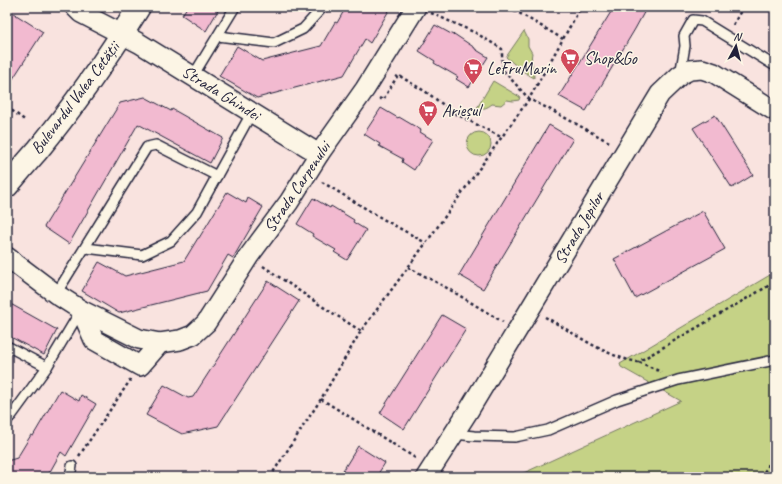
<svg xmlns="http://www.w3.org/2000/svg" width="782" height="484" viewBox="0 0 782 484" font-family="Caveat,sans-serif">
<rect width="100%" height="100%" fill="#f9e3df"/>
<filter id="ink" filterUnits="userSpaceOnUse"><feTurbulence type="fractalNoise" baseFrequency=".025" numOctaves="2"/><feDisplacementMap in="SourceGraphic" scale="8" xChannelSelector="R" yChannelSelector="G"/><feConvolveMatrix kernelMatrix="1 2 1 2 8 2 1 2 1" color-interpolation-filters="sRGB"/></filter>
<g filter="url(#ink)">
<g fill="#c5d286" stroke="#747a60">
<path d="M524 31 528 39V46L532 53C530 61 534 69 534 78L521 70 506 57Z"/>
<path d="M493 81 520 97 519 100 513 101 507 100 501 105 492 104C487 108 484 109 477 108Z"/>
<circle cx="479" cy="144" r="12"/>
<polygon points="775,272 775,477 515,477 681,401 621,367 620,364"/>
</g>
<g fill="#f2bad0" stroke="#22223b">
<polygon points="187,7 220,7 206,31 182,15"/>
<polygon points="346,7 391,7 370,43 365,39 344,75 257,98 219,76 237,46 262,61 321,46 335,22 337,23"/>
<polygon points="614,7 647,7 635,29 586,111 559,96"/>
<polygon points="10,11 43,32 7,88 7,15"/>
<polygon points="435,25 453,35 454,34 475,48 475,49 488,57 469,87 456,79 458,77 434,63 435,61 419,51"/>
<polygon points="145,97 171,111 172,109 223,138 210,163 138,124 69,244 44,227 120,103"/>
<polygon points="381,108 398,118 399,117 421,130 420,132 433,140 414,170 402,162 403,159 379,146 380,144 364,134"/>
<polygon points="715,115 753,175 732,188 693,128"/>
<polygon points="549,125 573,139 483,289 459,275"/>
<polygon points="227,192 246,203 248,198 263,207 233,258 228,255 207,291 119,313 82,291 99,262 125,276 184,261 198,238 199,238"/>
<polygon points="313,198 330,208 331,206 354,220 353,222 366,230 347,260 334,252 336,250 312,236 313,234 297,224"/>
<polygon points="703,211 725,249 635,298 614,259"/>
<polygon points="268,281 299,301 218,426 182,434 146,415 164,385 188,398 193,397"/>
<polygon points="7,302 57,330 44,355 7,335"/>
<polygon points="442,315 466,329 404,429 380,413"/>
<polygon points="60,390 79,401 81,395 96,404 66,456 61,452 47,477 7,477 7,461 17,458 31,435 33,436"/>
<polygon points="358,446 385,463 376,477 339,477"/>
</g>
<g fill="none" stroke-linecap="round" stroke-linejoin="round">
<g stroke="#22223b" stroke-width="12">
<g id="service">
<polyline points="218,36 274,43 303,29 323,7"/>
<polyline points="680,75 685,46 684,36 693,20 702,21 775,66"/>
<polyline points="193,76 235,7"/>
<polyline points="86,248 142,255 171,241 197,212 252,112"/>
<polyline points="56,294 147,147 156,145 217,176"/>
<polyline points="7,346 47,367 81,310"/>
<polyline points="7,420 12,415 47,367"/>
<polyline points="454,434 474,436 515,437 548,430 617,400 678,380 775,360"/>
<polyline points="70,477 72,466"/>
</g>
</g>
<g stroke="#22223b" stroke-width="22">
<g id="minor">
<polyline points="75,7 81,13 139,43 319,154"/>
<polyline points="7,257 56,294 81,310 139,339 160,343 180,340 193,335 206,323 249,256 289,202 319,154 365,89 416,7"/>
<polyline points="81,310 94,340 140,366 160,343"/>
<polyline points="426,477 469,410 660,94 680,75 690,70 702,69 714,73 775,111"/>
</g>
</g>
<g stroke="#22223b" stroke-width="25">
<path id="secondary" d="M7 186C17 174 27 162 37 151 75 105 108 57 139 7"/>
</g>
<g stroke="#22223b" stroke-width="2.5" stroke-dasharray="3 3" stroke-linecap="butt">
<polyline points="509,7 563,39"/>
<polyline points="431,13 476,33 502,49 502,69 529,99 549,109 611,143"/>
<polyline points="733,25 743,7"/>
<polyline points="379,98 383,100 398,75 426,92 456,114 501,137"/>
<polyline points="7,107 26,121"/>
<polyline points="322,182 383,219 426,243"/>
<polyline points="263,266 320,305 361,331"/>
<polyline points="408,267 447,288 503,322"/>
<path d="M545 317C575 333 603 356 638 362L775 282"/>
<polyline points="639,362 661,372"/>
<polyline points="321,399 417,459"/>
<polyline points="79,456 131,379"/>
<polyline points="270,477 321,399 361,331 426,243 529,99 581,7"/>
<polyline points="761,477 775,454"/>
</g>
<use href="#service" stroke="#fcf5e5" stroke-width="9"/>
<use href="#minor" stroke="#fcf5e5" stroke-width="19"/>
<use href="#secondary" stroke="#fcf5e5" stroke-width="22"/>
</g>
</g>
<defs>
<g id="supermarket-pin" transform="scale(1)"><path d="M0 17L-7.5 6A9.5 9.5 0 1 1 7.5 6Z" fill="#d1495b" stroke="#fcf5e5"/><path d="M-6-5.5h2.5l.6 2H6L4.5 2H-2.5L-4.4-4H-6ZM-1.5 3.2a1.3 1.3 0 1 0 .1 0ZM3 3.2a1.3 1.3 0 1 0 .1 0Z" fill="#fff"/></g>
</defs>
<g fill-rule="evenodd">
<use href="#supermarket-pin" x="570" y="58"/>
<use href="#supermarket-pin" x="473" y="68"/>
<use href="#supermarket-pin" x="428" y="110"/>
</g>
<g text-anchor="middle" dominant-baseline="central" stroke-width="3" stroke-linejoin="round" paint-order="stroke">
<g font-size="17" fill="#22223b" stroke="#fcf5e5" text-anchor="start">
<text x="584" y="58">Shop&amp;Go</text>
<text x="487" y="68">LeFruMarin</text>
<text x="442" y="110">Arieșul</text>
</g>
<g font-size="17" fill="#22223b" stroke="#fcf5e5">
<text transform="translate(221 93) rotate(32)">Strada Ghindei</text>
<text transform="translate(75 98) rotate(-53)">Bulevardul Valea Cetății</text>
<text transform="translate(297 187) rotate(-56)">Strada Carpenului</text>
<text transform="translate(579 228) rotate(-59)">Strada Jepilor</text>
</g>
</g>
<rect width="782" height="484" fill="none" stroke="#fcf5e5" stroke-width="24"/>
<rect x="12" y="12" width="758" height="460" fill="none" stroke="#22223b" stroke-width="1.5" filter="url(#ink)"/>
<g transform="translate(736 46) rotate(7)" stroke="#fcf5e5" stroke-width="3" paint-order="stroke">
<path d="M0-3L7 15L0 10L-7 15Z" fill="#22223b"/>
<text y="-6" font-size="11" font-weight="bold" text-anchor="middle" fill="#22223b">N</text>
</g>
</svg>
